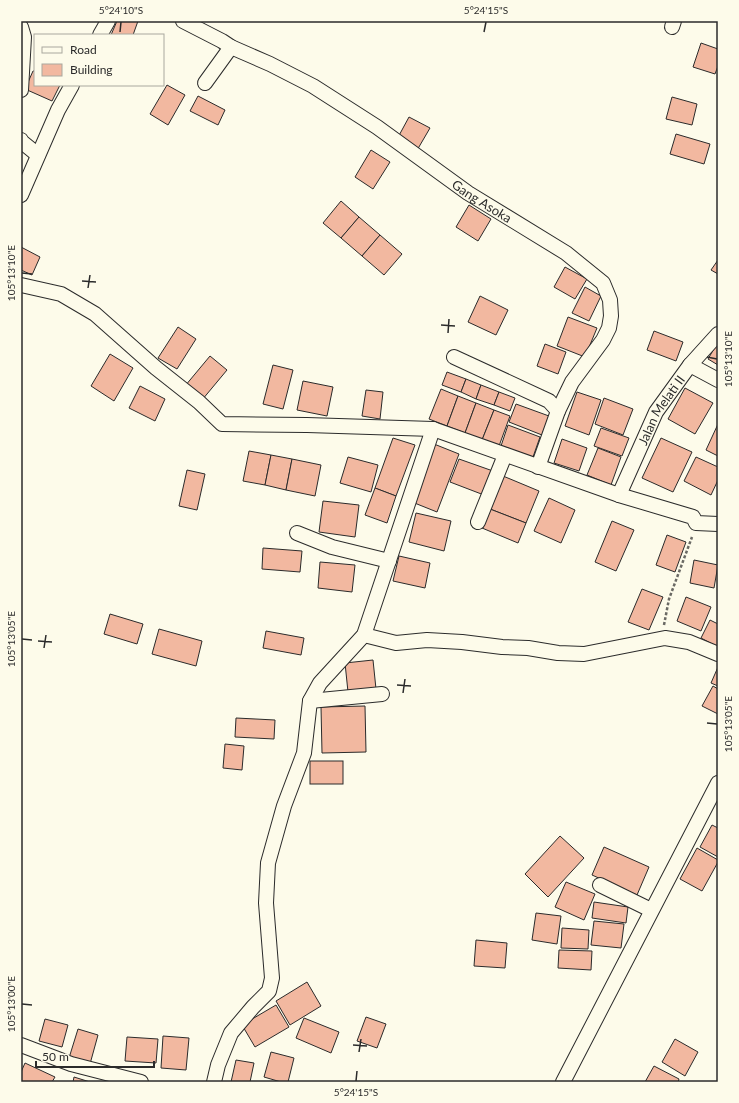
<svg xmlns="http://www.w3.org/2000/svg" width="739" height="1103" viewBox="0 0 739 1103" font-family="Lato,sans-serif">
<rect width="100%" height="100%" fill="#fdfbea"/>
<g fill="#f2b8a0" stroke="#2b2b2b">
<polygon points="117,21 138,21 133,35 111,35"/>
<polygon points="701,43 718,49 718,66 715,74 693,67"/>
<polygon points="33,71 35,71 35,85 60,85 52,101 25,89"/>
<polygon points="167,85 185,95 168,125 150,114"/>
<polygon points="198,96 225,110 218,125 190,111"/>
<polygon points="672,97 697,104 692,125 666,119"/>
<polygon points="409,117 430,128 416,152 396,141"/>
<polygon points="676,134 710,144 704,164 670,154"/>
<polygon points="371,150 390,162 373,189 355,177"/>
<polygon points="341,201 359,217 341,238 323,223"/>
<polygon points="469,205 491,219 478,241 456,227"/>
<polygon points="359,217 380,235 362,256 341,238"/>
<polygon points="380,235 402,254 384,275 362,256"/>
<polygon points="21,247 40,257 32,275 21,270"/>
<polygon points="718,260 718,274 711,270"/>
<polygon points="565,267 587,279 575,299 554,287"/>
<polygon points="585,287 601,296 589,321 572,313"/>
<polygon points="480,296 508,310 496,335 468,322"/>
<polygon points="568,317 597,328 585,357 557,346"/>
<polygon points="178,327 196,339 177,369 158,358"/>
<polygon points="654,331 683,342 676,361 647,350"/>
<polygon points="718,342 718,365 708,359"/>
<polygon points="545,344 566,352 558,374 537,366"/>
<polygon points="110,354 133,368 114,401 91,386"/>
<polygon points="210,356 227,370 202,400 185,386"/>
<polygon points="273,365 293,370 283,409 263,404"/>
<polygon points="447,372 466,379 461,392 442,385"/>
<polygon points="466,379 481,385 476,399 461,392"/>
<polygon points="303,381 333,387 327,416 297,410"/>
<polygon points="481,385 499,392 494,405 476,399"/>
<polygon points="140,386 165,399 155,421 129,408"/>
<polygon points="685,388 713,403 695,434 668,419"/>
<polygon points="441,389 458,396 447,426 429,419"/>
<polygon points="366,390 383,392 380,419 362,416"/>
<polygon points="499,392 515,398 510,411 494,405"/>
<polygon points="577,392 601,400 589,435 565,426"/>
<polygon points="458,396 476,403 465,433 447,426"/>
<polygon points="604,398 633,409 623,435 595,424"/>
<polygon points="476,403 494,410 482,440 465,433"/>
<polygon points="516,404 549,416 542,435 509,422"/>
<polygon points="494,410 510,416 499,446 482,440"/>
<polygon points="718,424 718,456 706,450"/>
<polygon points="508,425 540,437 533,457 501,446"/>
<polygon points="601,428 629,438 622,456 594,446"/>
<polygon points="393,438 415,445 396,496 375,488"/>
<polygon points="661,438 692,452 673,492 642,478"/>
<polygon points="562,439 587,448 579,471 554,463"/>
<polygon points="434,444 459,454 437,512 412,502"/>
<polygon points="598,448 621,457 611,485 587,475"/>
<polygon points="249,451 271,455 265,485 243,481"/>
<polygon points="271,455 292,459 286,490 265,485"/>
<polygon points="348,457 378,465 371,492 340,483"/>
<polygon points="696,457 718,467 718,480 711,495 684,481"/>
<polygon points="292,459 321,465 315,496 286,490"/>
<polygon points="459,459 493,471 484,495 450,482"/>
<polygon points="187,470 205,474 197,510 179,506"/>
<polygon points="503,476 539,491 526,523 490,509"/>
<polygon points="375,488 396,496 387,523 365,515"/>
<polygon points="549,498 575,510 561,543 534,531"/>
<polygon points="323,501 359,505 355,537 319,532"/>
<polygon points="490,509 526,523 518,543 482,528"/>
<polygon points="416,513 451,521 444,551 409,542"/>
<polygon points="612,521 634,530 616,571 595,562"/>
<polygon points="667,535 686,542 675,572 656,565"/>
<polygon points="263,548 302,551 300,572 262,569"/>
<polygon points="399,556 430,563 425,588 393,581"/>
<polygon points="694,560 718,565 714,588 690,583"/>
<polygon points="320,562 355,565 352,592 318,588"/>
<polygon points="642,589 663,597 649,630 628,622"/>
<polygon points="686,597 711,607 701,631 677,621"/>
<polygon points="110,614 143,624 137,644 104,634"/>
<polygon points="710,620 718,624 718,647 701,638"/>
<polygon points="159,629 202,641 196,666 152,654"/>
<polygon points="266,631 304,638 301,655 263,648"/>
<polygon points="373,660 376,689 348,692 345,663"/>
<polygon points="718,667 718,686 711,683"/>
<polygon points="713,686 718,689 718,714 702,706"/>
<polygon points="365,706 366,752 322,753 321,707"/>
<polygon points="236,718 275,720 274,739 235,737"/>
<polygon points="225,744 244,746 242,770 223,768"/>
<rect x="310" y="761" width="33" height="23"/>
<polygon points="712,825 718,828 718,857 700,847"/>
<polygon points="560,836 584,858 548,897 525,874"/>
<polygon points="604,847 649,867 637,895 592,875"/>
<polygon points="697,848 718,860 718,862 702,891 680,879"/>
<polygon points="566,882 595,894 584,920 555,907"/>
<polygon points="594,902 628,907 626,923 592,918"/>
<polygon points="536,913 561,916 557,944 532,940"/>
<polygon points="594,921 624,924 621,948 591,945"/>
<polygon points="562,928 589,930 588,949 561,948"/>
<polygon points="476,940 507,943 505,968 474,966"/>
<polygon points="559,950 592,951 591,970 558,968"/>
<polygon points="307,982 321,1006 290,1025 276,1001"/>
<polygon points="276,1005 289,1027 255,1047 242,1025"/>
<polygon points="366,1017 386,1024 377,1048 357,1041"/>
<polygon points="304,1018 339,1032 331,1053 296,1038"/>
<polygon points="45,1019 68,1025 62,1047 39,1041"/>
<polygon points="78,1029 98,1035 90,1064 69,1058"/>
<polygon points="163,1036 189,1038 186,1070 161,1068"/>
<polygon points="127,1037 158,1039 156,1063 125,1061"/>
<polygon points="675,1039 698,1052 685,1076 662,1062"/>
<polygon points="271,1052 294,1058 288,1082 281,1082 264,1077"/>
<polygon points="236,1060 254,1063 250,1082 231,1082"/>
<polygon points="25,1063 55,1077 52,1082 21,1082 21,1072"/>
<polygon points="654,1066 679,1079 678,1082 645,1082"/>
<polygon points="74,1077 90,1082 73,1082"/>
</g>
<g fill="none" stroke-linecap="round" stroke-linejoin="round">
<g stroke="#2b2b2b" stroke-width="16">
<g id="street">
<path id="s1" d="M183 21 222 41 231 47 270 64 313 86 377 127 468 193 566 253 603 283 610 300 611 316 609 328 603 340 572 382 558 411 538 467"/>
<polyline points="21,27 24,37 21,90"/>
<polyline points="672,27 674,21"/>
<polyline points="100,35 108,21"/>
<polyline points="205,83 231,47"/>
<polyline points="21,140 22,142 38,155"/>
<polyline points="21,195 58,110 72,85"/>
<polyline points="21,285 61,294 95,314 156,368 199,402 222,424 307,425 433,429 619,495 693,517 696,523 718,524"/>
<polyline points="454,357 549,401 558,411"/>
<polyline points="690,365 718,380"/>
<path id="s2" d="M619 495 656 412 690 365 718 334"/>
<polyline points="478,522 505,455"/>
<polyline points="297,533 332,547 389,561"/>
<polyline points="364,635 396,643 427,640 462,642 502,647 528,648 558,653 584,654 665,638 689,642 718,654"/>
<polyline points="310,701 382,694"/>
<polyline points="600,885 651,910"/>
<polyline points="21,1045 71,1064 141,1082"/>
<polyline points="214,1082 218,1065 231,1033 253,1007 269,991 272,978 266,903 268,863 284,806 304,753 310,701 320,683 364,635 433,429"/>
<polyline points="563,1082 718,783"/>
</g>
</g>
<polyline stroke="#6a6964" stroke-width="2.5" stroke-dasharray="3 2" stroke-linecap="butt" points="664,625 669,599 692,537"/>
<use href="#street" stroke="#fdfbea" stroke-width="14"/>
</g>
<path fill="none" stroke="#2b2b2b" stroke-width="1.5" d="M120 32 121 22M484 32 486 22M22 273 32 274M82 281 96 282M88 288 90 275M441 325 455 326M448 333 449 319M707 357 717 359M22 639 32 640M38 641 52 642M44 648 46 635M397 685 411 686M403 693 405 679M707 723 717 724M22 1004 32 1005M353 1045 367 1046M359 1052 361 1039M356 1081 357 1071"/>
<g text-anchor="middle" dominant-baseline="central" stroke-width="3" stroke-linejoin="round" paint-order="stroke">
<g font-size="13" fill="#2b2b2b" stroke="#fdfbea">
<text stroke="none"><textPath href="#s1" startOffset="350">Gang Asoka</textPath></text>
<text stroke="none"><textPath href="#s2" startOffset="95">Jalan Melati II</textPath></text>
</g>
</g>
<rect width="739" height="1103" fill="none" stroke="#fdfbea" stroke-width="44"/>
<rect x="34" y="34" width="130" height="52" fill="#fdfbea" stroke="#a9a89e"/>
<rect x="42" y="47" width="20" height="6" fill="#fdfbea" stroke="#a9a89e"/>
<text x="70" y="54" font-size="12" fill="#2b2b2b">Road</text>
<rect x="42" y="64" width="20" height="12" fill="#f2b8a0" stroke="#a9a89e"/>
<text x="70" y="74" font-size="12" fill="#2b2b2b">Building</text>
<path d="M36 1061v6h118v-6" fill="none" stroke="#2b2b2b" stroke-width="2"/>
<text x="42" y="1061" font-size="12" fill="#2b2b2b" stroke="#fdfbea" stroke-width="3" paint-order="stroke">50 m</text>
<rect x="22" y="22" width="695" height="1059" fill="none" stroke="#2b2b2b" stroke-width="1.5"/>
<g font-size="10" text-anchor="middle" fill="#2b2b2b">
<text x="121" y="14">5°24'10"S</text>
<text x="486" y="14">5°24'15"S</text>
<text transform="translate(11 273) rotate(-90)" y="4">105°13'10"E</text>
<text transform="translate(728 359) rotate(-90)" y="4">105°13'10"E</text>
<text transform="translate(11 639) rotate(-90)" y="4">105°13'05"E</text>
<text transform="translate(728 724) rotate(-90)" y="4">105°13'05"E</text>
<text transform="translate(11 1004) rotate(-90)" y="4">105°13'00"E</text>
<text x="356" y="1096">5°24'15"S</text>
</g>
</svg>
